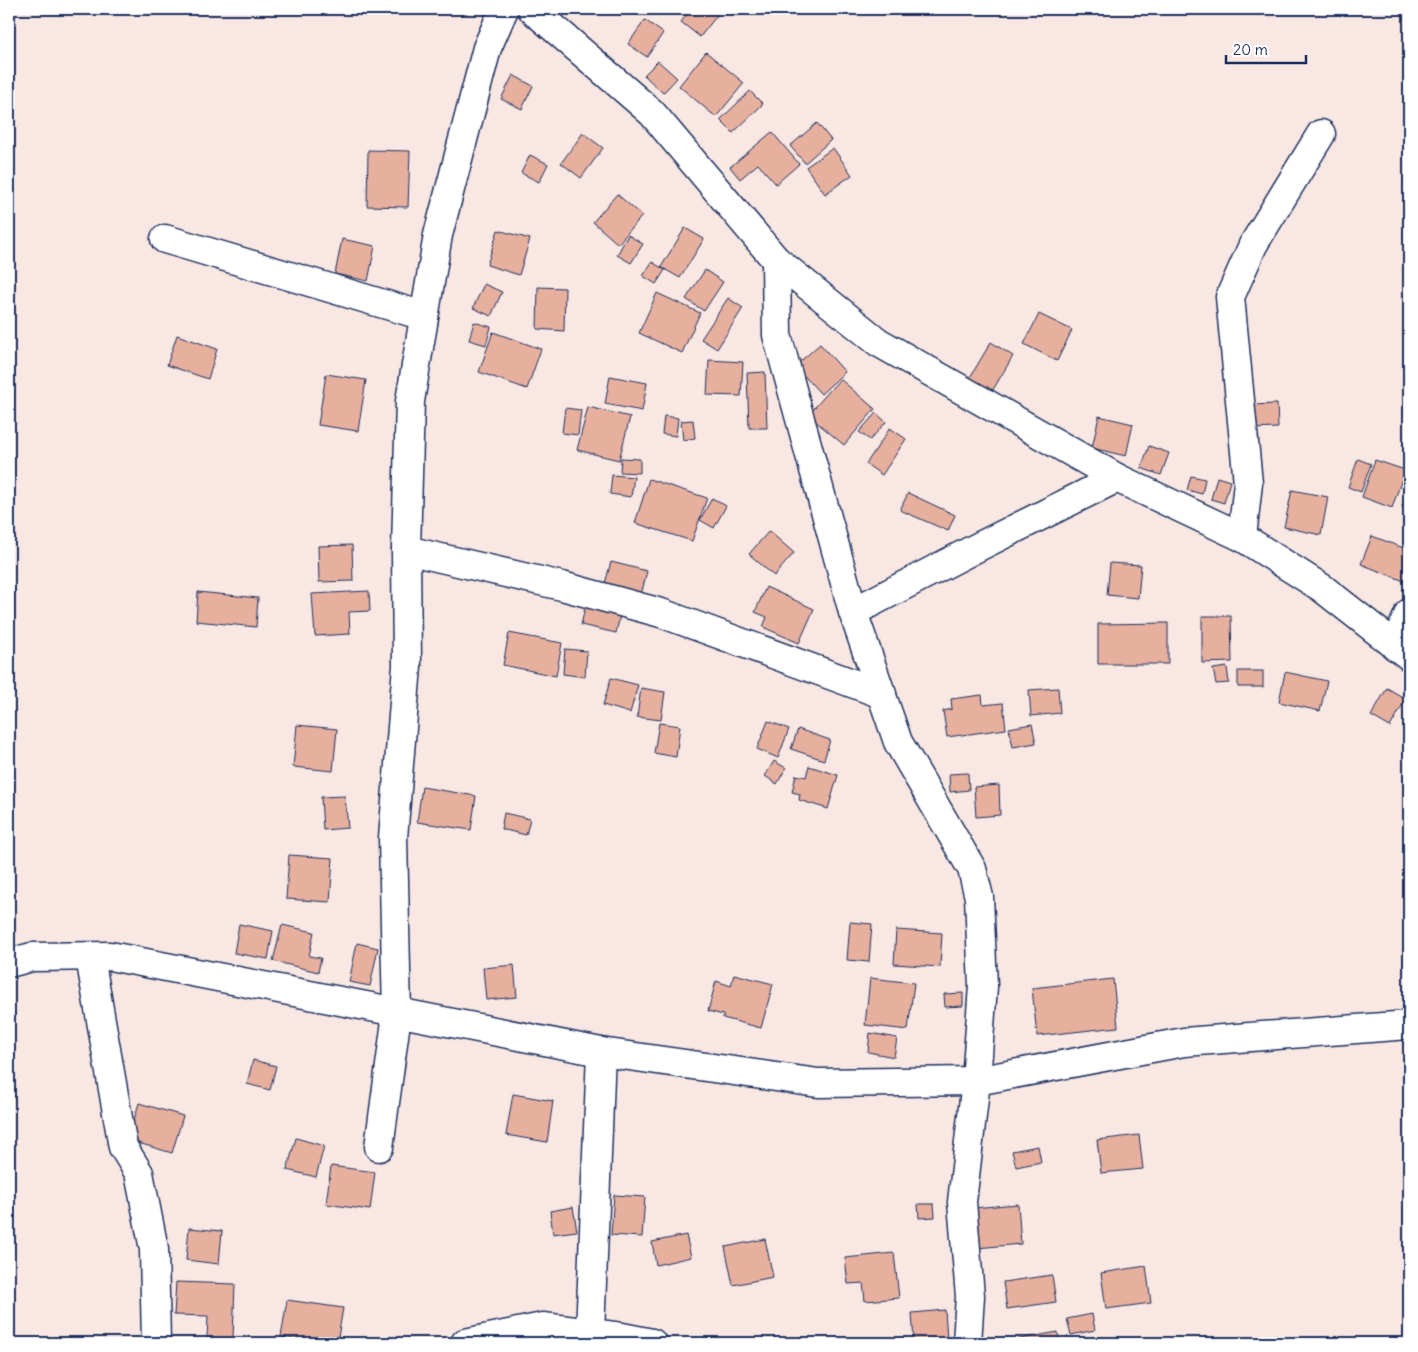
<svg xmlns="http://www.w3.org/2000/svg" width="1418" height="1352" viewBox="0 0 1418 1352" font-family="Delius,sans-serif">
<rect width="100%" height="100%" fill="#f8e7e2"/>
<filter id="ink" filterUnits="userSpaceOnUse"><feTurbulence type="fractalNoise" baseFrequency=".02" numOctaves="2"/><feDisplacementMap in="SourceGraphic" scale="10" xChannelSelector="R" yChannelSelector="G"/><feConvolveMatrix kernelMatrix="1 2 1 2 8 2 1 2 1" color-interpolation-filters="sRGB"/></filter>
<g filter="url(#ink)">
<g fill="#e7af9e" stroke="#1b2f5e">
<polygon points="691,9 711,9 718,14 700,37 681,22"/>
<polygon points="645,20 663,33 647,57 628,44"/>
<polygon points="706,52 744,83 716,117 679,86"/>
<polygon points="658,61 677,78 663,93 644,75"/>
<polygon points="513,75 533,86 522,109 501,99"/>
<polygon points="750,91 763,104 733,133 720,120"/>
<polygon points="817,123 831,140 805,163 790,146"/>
<polygon points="772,132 799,164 776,184 758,164 740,179 730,167"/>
<polygon points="583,133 603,148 581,178 561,163"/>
<polygon points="833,148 852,175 825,194 806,167"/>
<polygon points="368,150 410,151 408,207 367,206"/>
<polygon points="530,155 548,164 539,182 521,173"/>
<polygon points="617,194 642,216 618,244 593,222"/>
<polygon points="685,228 704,239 680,278 661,267"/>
<polygon points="498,230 530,239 519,275 487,265"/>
<polygon points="628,235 643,244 631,263 617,255"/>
<polygon points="342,239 375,246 368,281 335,274"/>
<polygon points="652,262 665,270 656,284 643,276"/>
<polygon points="705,270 723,282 704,311 686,299"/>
<polygon points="484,284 502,292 491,316 473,308"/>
<polygon points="538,287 565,288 564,331 537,329"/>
<polygon points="657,293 700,313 682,353 639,333"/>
<polygon points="728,298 743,308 717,349 701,339"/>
<polygon points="1039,314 1072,330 1057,361 1024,344"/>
<polygon points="474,322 491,327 486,345 469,340"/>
<polygon points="493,332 541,349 527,389 479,372"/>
<polygon points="177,335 217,349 208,379 167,365"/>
<polygon points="991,342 1013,356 991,393 969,379"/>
<polygon points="820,344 845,372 821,394 795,366"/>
<polygon points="709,360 743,362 741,396 707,395"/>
<polygon points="765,372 767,428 749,428 747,373"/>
<polygon points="326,374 366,380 358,431 318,425"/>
<polygon points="610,376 647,383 642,411 605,404"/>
<polygon points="840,379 875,409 844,445 808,415"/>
<polygon points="1277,404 1278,428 1250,429 1249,405"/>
<polygon points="588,407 630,417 619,460 577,450"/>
<polygon points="565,408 581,410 578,435 562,433"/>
<polygon points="876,413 886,422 870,440 859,432"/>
<polygon points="664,416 678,418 676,436 662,434"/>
<polygon points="1099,416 1133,424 1126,456 1092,448"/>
<polygon points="693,420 695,438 683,440 681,421"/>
<polygon points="890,428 906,439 882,475 866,464"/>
<polygon points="1149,446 1169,453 1161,475 1141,468"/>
<polygon points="621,458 640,459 640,473 620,472"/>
<polygon points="1358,459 1371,464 1361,492 1348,487"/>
<polygon points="1375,460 1405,470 1392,508 1362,497"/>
<polygon points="612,475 634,477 631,497 610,494"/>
<polygon points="1191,476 1205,479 1202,494 1187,490"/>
<polygon points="1217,477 1230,481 1224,503 1211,499"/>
<polygon points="649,479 707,498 692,541 635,523"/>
<polygon points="1409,485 1409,510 1402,507"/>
<polygon points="1292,490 1328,497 1321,535 1284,527"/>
<polygon points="908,493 955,515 948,531 900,510"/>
<polygon points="712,498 726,506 714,528 700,520"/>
<polygon points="769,531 794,553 774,576 749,554"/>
<polygon points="1372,536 1409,550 1409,583 1361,564"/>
<polygon points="352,545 353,581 319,582 318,546"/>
<polygon points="611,562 647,571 639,603 602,594"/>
<polygon points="1110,563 1141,565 1138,598 1107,595"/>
<polygon points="766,587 814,609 799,643 763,627 767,617 755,612"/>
<polygon points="369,591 370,611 349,612 350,634 315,636 312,594"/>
<polygon points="198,592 258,598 256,627 196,621"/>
<polygon points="587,599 622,607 616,633 581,625"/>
<polygon points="1202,616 1231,616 1232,662 1202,663"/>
<polygon points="1168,623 1168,664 1098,664 1098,624"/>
<polygon points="509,633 562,643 556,676 503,665"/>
<polygon points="565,649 587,651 585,677 563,674"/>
<polygon points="1227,667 1229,683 1216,684 1213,669"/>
<rect x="1238" y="671" width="25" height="16"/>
<polygon points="1285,672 1327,681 1320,711 1279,702"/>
<polygon points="611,678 638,685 630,713 603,705"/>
<polygon points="641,688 665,692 661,720 637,717"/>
<polygon points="1058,688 1060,713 1031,716 1029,690"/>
<polygon points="1387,688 1406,699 1390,727 1371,716"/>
<polygon points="982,695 983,705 1003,703 1006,729 947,737 943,711 952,709 951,699"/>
<polygon points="768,721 789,729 778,758 757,749"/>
<polygon points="659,723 680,726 676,757 654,753"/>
<polygon points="1032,724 1036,743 1013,747 1009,728"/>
<polygon points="297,725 337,729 333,771 293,767"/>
<polygon points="798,729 830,740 824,760 791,749"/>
<polygon points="774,761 786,768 777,784 765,776"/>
<polygon points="809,766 838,775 828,809 799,800 800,794 792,792 796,775 806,777"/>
<polygon points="968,773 969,790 950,792 949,774"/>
<polygon points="999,785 1000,815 976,817 974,787"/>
<polygon points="422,787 476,796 471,830 417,822"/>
<polygon points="345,796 348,828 323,830 321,797"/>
<polygon points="504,813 530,819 526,835 501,829"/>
<polygon points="289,855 333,858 330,902 286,899"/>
<polygon points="850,922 872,924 869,962 847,960"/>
<polygon points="239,924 273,931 268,959 234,953"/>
<polygon points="282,925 314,932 309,956 321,958 318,972 273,961"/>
<polygon points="896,930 942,933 940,967 894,964"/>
<polygon points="357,943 378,948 370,986 349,982"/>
<polygon points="514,965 517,997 486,1000 483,968"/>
<polygon points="734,974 773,984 761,1028 723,1018 723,1015 708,1011 716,981 731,986"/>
<polygon points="870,978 914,983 908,1030 865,1025"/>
<polygon points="1113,979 1118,1027 1037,1036 1032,988"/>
<polygon points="963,993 963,1006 945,1007 944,994"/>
<polygon points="870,1033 897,1038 894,1057 868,1052"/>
<polygon points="253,1060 276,1066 270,1090 247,1084"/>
<polygon points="513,1094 553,1101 547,1142 506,1135"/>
<polygon points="139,1103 183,1116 172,1153 128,1140"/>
<polygon points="1139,1135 1143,1169 1101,1173 1097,1140"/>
<polygon points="296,1138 324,1146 316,1177 287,1170"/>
<polygon points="1038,1146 1041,1162 1016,1167 1012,1151"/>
<polygon points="331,1166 375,1172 370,1210 326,1204"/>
<polygon points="614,1195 645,1197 642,1237 611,1235"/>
<polygon points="918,1204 934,1204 935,1217 919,1218"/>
<polygon points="1018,1204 1021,1244 976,1248 973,1208"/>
<polygon points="573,1207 577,1231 553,1234 550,1211"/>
<polygon points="189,1228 222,1231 219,1264 186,1260"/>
<polygon points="686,1235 691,1257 656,1265 652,1242"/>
<polygon points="765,1239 773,1277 733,1285 725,1247"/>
<polygon points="894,1253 899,1298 865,1301 863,1283 848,1284 845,1258"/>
<polygon points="1146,1266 1151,1303 1106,1309 1101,1273"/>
<polygon points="1052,1275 1056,1302 1007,1309 1003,1282"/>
<polygon points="176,1282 235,1284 233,1338 207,1338 208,1316 174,1315"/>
<polygon points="287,1300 343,1308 337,1343 319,1343 281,1337"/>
<polygon points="945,1310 947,1339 914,1342 912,1313"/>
<polygon points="1092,1314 1095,1330 1071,1335 1067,1319"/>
<polygon points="1058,1332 1059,1343 1014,1343 1014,1340"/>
</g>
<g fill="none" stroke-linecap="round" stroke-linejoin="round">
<g stroke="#1b2f5e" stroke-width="31">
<g id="minor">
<polyline points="532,9 652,113 776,260 878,342 1117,478 1242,537 1322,588 1409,656"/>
<polyline points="165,239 424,316"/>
<polyline points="776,260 777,335 853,612 898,742 972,869 979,897 983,986 976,1081 962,1202 970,1296 967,1343"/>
<polyline points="1242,537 1248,483 1230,297 1253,245 1321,134"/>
<polyline points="406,550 562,586 661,613 882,694"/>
<polyline points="853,612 978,547 1117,478"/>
<polyline points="1395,646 1409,613"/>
<polyline points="90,957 123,1147 139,1173 154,1249 156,1343"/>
<polyline points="9,963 32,957 110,956 601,1052 818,1083 976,1081 1184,1042 1409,1025"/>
<polyline points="379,1147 397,1014 393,838 407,666 406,550 410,401 438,235 487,48 504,9"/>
<polyline points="590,1333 601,1052"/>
<polyline points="465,1343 543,1327 622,1337 652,1343"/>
</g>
</g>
<use href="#minor" stroke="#fff" stroke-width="28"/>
</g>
</g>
<rect width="1418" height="1352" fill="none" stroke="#fff" stroke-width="30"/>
<rect x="15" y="15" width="1388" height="1322" fill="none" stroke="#1b2f5e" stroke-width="2" filter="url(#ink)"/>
<path d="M1226 55v8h80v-8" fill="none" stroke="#1b2f5e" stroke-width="2.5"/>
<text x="1233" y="55" font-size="15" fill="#1b2f5e" stroke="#ffffff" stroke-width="4" paint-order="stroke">20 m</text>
</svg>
